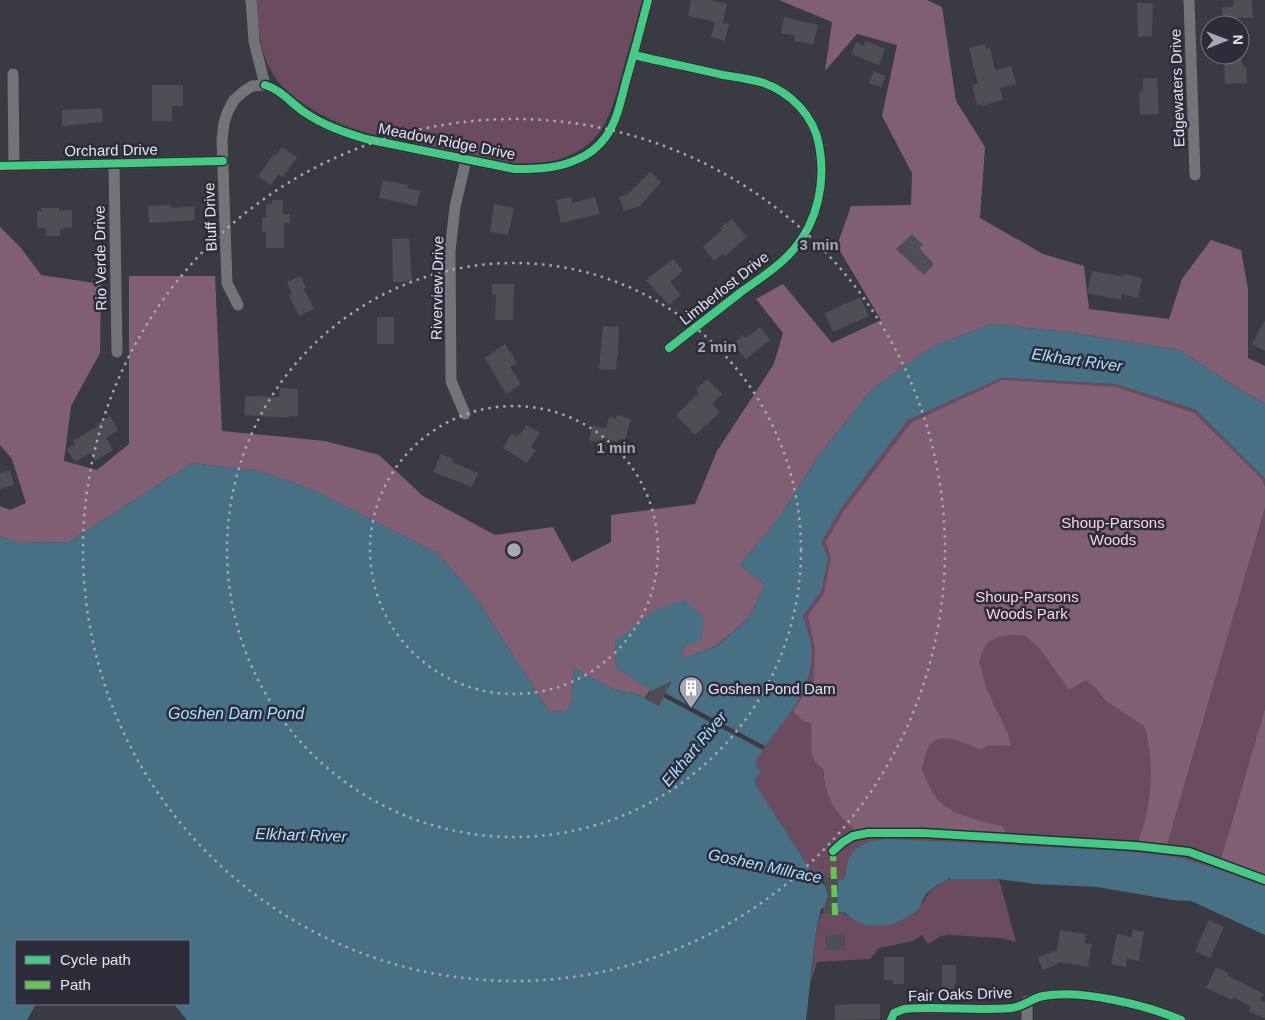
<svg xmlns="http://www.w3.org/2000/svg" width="1265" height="1020" viewBox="0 0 1265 1020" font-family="Arial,sans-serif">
<rect width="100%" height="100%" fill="#3a3a42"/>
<g fill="#6a4c5e">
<path d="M256 0H642C636 23 630 46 623 69 616 94 611 122 592 141 581 151 566 158 552 161 510 169 458 153 417 144 392 138 365 134 341 124 320 115 297 102 281 85 259 59 259 32 256 0Z"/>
<path d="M1002 378 1116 384 1196 410 1265 479V708L1227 837 1265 857V911L1180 858 1113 850 972 843 858 847C849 856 846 864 846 877L841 880 822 876V882L813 874 756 785 755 780 761 772 755 763 765 746 779 727 811 647 803 616 821 592V543L842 507 908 420Z"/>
<path d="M958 878 999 879 1016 942 1000 938 948 935 941 936 928 944 922 935 913 941 879 948 870 959 817 962 811 981 816 931 821 914C836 912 841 910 854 920L923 903C929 889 942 879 958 878Z"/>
</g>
<g fill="#805f73">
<polygon points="779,0 927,0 942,7 956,101 985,147 980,218 1043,254 1084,266 1089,309 1169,319 1182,279 1211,240 1241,250 1248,289 1248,358 1265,366 1265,404 1239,389 1179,350 1067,332 991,324 930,348 871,390 820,454 780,516 740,565 765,585 749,618 716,646 685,658 682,652 685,646 618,639 615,641 616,667 650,690 645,698 635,693 614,690 574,668 572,685 573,697 566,712 549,711 474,595 437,553 313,490 259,471 192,463 69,542 17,543 0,536 0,506 10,510 26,503 12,459 0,445 0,227 21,248 41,275 101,284 100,353 71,406 64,461 97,470 129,444 129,276 215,276 222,431 325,441 379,455 423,496 495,535 553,527 572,562 611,542 611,515 695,504 717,451 774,364 783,333 756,299 783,284 832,343 881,320 837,246 851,206 911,205 912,173 882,116 897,45 857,34 825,71 832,22"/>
<path d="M1002 380 1115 387 1194 413 1262 479 1265 487V507L1167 844 1138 843C1152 805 1155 766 1145 727L1106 701 1096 688 1086 680 1069 690 1040 649 1025 635C1014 635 996 634 987 644 983 648 981 657 979 662L987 690 1008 734 1011 746 989 745 980 750C968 744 940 730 929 746 925 752 924 762 922 769 927 781 932 795 942 804 956 816 984 822 1002 826L1007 834C957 831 906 826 855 830 835 812 824 797 824 770 821 767 817 764 815 761 808 751 813 734 811 723L803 721 793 711 814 680 815 647 808 616 824 593 831 558 826 542 844 511 911 423Z"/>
<polygon points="1265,708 1265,887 1218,869"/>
</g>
<g fill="#487084">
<path d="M991 324 1067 332 1179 350 1239 389 1265 404V479L1196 410 1116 384 1002 378 908 420 842 507 821 543 828 557 821 592 803 616C806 626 810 636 811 646 816 685 787 717 765 746L665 693 671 682 651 691 616 667 615 641 655 610 685 600 703 617 702 641 685 646 682 652 685 658 717 646 749 618 765 585 740 565 780 516 820 454 871 390 930 348Z"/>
<path d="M192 463 259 471 313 490 437 553 474 595 549 711 566 712 573 697 572 685 574 668 614 690 635 693 659 706 663 697 763 750 755 763 761 772 755 780 756 785 813 874C824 887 833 886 825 907L821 909 816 931 806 1020H187L174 1004H189V941H16V1004H36L27 1020H0V536L17 543 69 542Z"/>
<path d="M888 839 1113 850 1162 855 1180 858 1218 869 1265 887V935L1191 901 1173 900 1097 887 1035 884 999 879H949L937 885 926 894 918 910 902 920 886 926 866 925 854 920 845 913 837 912 838 879 841 880 846 877C846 847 862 842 888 839Z"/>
</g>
<g fill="#4f4e54">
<polygon points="691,0 710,0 727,4 723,23 729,24 725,41 711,37 715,22 688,16"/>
<polygon points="1233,0 1252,0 1253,18 1237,18 1237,22 1222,22 1222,7 1233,7"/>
<polygon points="1137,3 1153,3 1152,36 1138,37"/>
<polygon points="784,17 818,25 813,45 794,41 795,36 781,33"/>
<polygon points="866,41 885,49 879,65 851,54 856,42 864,46"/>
<polygon points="985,44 986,49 990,48 995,70 1011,66 1016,84 1000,88 1003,100 982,106 981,104 977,105 972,85 978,84 969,48"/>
<polygon points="1224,55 1241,55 1243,67 1246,67 1247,83 1225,84"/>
<polygon points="874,71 886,76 881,87 869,83"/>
<polygon points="1143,78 1157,78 1159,114 1140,115 1139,94 1141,94 1140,91 1143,91"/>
<polygon points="152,85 183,85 183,106 172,106 172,121 152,121"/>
<polygon points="102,108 103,122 62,126 62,110"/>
<polygon points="282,147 297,157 283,177 279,174 271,185 258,176 274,154 276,155"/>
<polygon points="650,172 661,182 640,206 624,211 619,197 628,194"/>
<polygon points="383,180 408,185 407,188 420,191 417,206 379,198"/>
<polygon points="571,197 572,203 595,197 600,214 561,223 556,200"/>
<polygon points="272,200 283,200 283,214 290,214 290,223 284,223 284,248 266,248 266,232 262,232 262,218 266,218 266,204 272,204"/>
<polygon points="494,204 514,208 508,235 490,232"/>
<polygon points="171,205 171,208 194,206 195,220 149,223 148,206"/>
<polygon points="41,208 59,208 59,211 72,210 72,227 60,229 60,236 46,236 46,228 37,228 37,211 42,211"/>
<polygon points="732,219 747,237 725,256 723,254 714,261 703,247 722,230 720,228"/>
<polygon points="912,234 923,245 919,248 934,264 924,275 896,249"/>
<polygon points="409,238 412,281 393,282 392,239"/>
<polygon points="673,259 683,271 670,282 681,295 669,305 646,280"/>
<polygon points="1092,271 1124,277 1124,274 1142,278 1138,298 1122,294 1121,300 1087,293"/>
<polygon points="301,276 306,288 304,289 314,309 299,316 289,295 292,294 287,282"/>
<polygon points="492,284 514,284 513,320 495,320 496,295 492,295"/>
<polygon points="860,297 869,316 833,332 825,313"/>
<rect x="377" y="317" width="17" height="27"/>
<polygon points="1265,320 1265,351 1252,344"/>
<polygon points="603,326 619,327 618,357 617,356 616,370 599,369"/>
<polygon points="760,327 770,340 746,359 733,344 743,335 746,338"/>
<polygon points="505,344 517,363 510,367 521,384 506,394 485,358"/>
<polygon points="707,379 722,394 712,404 720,412 695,435 676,415 699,393 696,389"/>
<polygon points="280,388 298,389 298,416 289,416 289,418 244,415 245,396 279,397"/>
<polygon points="617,415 631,419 625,440 619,439 618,442 603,438 602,444 589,440 593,425 606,429 609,417 616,419"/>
<polygon points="110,416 118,430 106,438 113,450 95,461 90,453 75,462 67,449 75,444 73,441 98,426 97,424"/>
<polygon points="526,425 540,433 531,447 536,450 527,463 503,448 511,434 516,437 518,434 520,435"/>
<polygon points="441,454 453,459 452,462 478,473 472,487 433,472"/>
<polygon points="10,470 14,485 0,489 0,473"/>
<polygon points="672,681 659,706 646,699 651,691"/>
<polygon points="822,876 838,879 837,912 822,914 828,896"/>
<polygon points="1209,920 1224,927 1210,958 1195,951"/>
<polygon points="1133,929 1144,932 1139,961 1127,959 1126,967 1111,964 1117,934 1131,937"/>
<polygon points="1060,930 1086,934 1084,943 1092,944 1088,967 1061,962 1043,970 1038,958 1057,950"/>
<polygon points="845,935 845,950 826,950 825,936"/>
<polygon points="884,957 904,957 904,984 893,984 893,980 884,980"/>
<polygon points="942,965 956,965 956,984 954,984 954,989 942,989"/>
<polygon points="1216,967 1228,973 1227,975 1264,994 1260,1000 1265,1002 1265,1018 1249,1012 1250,1006 1233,997 1232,1000 1206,988"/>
<polygon points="849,1004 880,1004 880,1019 835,1020 835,1005"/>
</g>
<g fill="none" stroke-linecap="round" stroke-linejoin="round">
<g stroke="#727477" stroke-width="11">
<polyline points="1189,0 1195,175"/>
<path d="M634 55C663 62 693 68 723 75 736 77 751 79 764 83 791 93 814 116 819 145 826 181 818 221 794 249 780 266 759 279 741 292 717 311 693 329 669 348"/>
<polyline points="13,74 14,166"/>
<path d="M265 85C280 89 291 103 304 112 323 125 343 132 366 139L514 169C536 169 558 169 578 159 588 155 598 147 605 138 617 122 621 100 626 81 634 54 641 27 648 0"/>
<polyline points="114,164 117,352"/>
<polyline points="0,166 223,161"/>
<polyline points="238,305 227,283 222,140 224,123 228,111 234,100 243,92 252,86 265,85 254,41 251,0"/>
<polyline points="465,414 451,381 450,251 455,207 466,160"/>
<path d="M891 1020 894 1013 904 1009C940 1006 976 1011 1011 1008 1023 1007 1032 998 1043 996 1081 989 1146 1005 1181 1020"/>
<polyline points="1027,1020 1027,1001"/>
</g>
<polyline stroke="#66c356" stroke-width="6" stroke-dasharray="12 6" stroke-linecap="butt" points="835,915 833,851 835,849"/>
<g stroke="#2c2c3a" stroke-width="11">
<g id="cycleway">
<path d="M634 55C663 62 693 68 723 75 736 77 751 79 764 83 791 93 814 116 819 145 826 181 818 221 794 249 780 266 759 279 741 292 717 311 693 329 669 348"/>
<path d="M265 85C280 89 291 103 304 112 323 125 343 132 366 139L514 169C536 169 558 169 578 159 588 155 598 147 605 138 617 122 621 100 626 81 634 54 641 27 648 0"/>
<polyline points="0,166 223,161"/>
<polyline points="833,851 843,842 853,836 868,833 923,833 1136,846 1189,852 1265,880"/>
<path d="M891 1020 894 1013 904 1009C940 1006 976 1011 1011 1008 1023 1007 1032 998 1043 996 1081 989 1146 1005 1181 1020"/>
</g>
</g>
<use href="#cycleway" stroke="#46c982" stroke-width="8"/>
</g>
<g fill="none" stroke="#a8a8b1" stroke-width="2.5" stroke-dasharray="2.5 5">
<circle cx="514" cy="550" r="144"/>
<circle cx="514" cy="550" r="287"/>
<circle cx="514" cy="550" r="431"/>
</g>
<defs>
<g id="building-pin" transform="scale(1.25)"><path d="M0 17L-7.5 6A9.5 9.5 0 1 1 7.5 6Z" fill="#a8a8b1" stroke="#2c2c3a"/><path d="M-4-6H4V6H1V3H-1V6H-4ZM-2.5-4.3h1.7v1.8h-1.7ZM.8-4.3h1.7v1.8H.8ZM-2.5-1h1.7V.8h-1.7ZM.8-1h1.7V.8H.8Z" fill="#fff"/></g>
</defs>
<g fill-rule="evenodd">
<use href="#building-pin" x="691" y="688"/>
</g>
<g text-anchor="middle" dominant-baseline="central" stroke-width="5" stroke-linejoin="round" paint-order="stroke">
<g font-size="15" fill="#e3e3ed" stroke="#2c2c3a">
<text transform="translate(1177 88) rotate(-92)">Edgewaters Drive</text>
<text transform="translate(447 141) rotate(11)">Meadow Ridge Drive</text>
<text transform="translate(111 150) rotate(-1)">Orchard Drive</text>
<text transform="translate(210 217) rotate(-92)">Bluff Drive</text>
<text transform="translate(100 258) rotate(-91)">Rio Verde Drive</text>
<text transform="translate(437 288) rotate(-89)">Riverview Drive</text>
<text transform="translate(724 288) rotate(-38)">Limberlost Drive</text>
<text transform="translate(960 994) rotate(-2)">Fair Oaks Drive</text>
</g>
<g font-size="15" fill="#fbd3e9" stroke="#2c2c3a">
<text x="1113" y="522">Shoup-Parsons<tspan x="1113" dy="17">Woods</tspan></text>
<text x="1027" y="596">Shoup-Parsons<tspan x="1027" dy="17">Woods Park</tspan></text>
</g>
<g font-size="15" fill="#e3e3ed" stroke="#2c2c3a" text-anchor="start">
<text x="708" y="688">Goshen Pond Dam</text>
</g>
<g font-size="16" font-style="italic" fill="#a8e1fe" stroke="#2c2c3a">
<text transform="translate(1077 360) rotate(8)">Elkhart River</text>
<text x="236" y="713">Goshen Dam Pond</text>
<text transform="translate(694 749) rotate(-50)">Elkhart River</text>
<text transform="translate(301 835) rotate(2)">Elkhart River</text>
<text transform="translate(765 866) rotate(12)">Goshen Millrace</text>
</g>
</g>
<circle cx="514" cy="550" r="8" fill="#a8a8b1" stroke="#2c2c3a" stroke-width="2.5"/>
<g font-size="15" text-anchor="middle" font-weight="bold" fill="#a8a8b1" stroke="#2c2c3a" stroke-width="5" stroke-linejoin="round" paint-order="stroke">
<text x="819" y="250">3 min</text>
<text x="717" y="352">2 min</text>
<text x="616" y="453">1 min</text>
</g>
<rect x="15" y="940" width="175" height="65" fill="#2c2c3a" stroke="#757582"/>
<rect x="25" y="956" width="25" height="8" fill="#46c982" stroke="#757582"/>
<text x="60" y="965" font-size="15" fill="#e3e3ed">Cycle path</text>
<rect x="25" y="981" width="25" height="8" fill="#66c356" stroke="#757582"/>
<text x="60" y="990" font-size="15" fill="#e3e3ed">Path</text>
<g transform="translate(1225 40) rotate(89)"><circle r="24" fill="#2c2c3a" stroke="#757582"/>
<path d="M0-4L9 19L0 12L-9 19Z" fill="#a8a8b1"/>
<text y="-8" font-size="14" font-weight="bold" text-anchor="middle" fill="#e3e3ed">N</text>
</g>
</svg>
